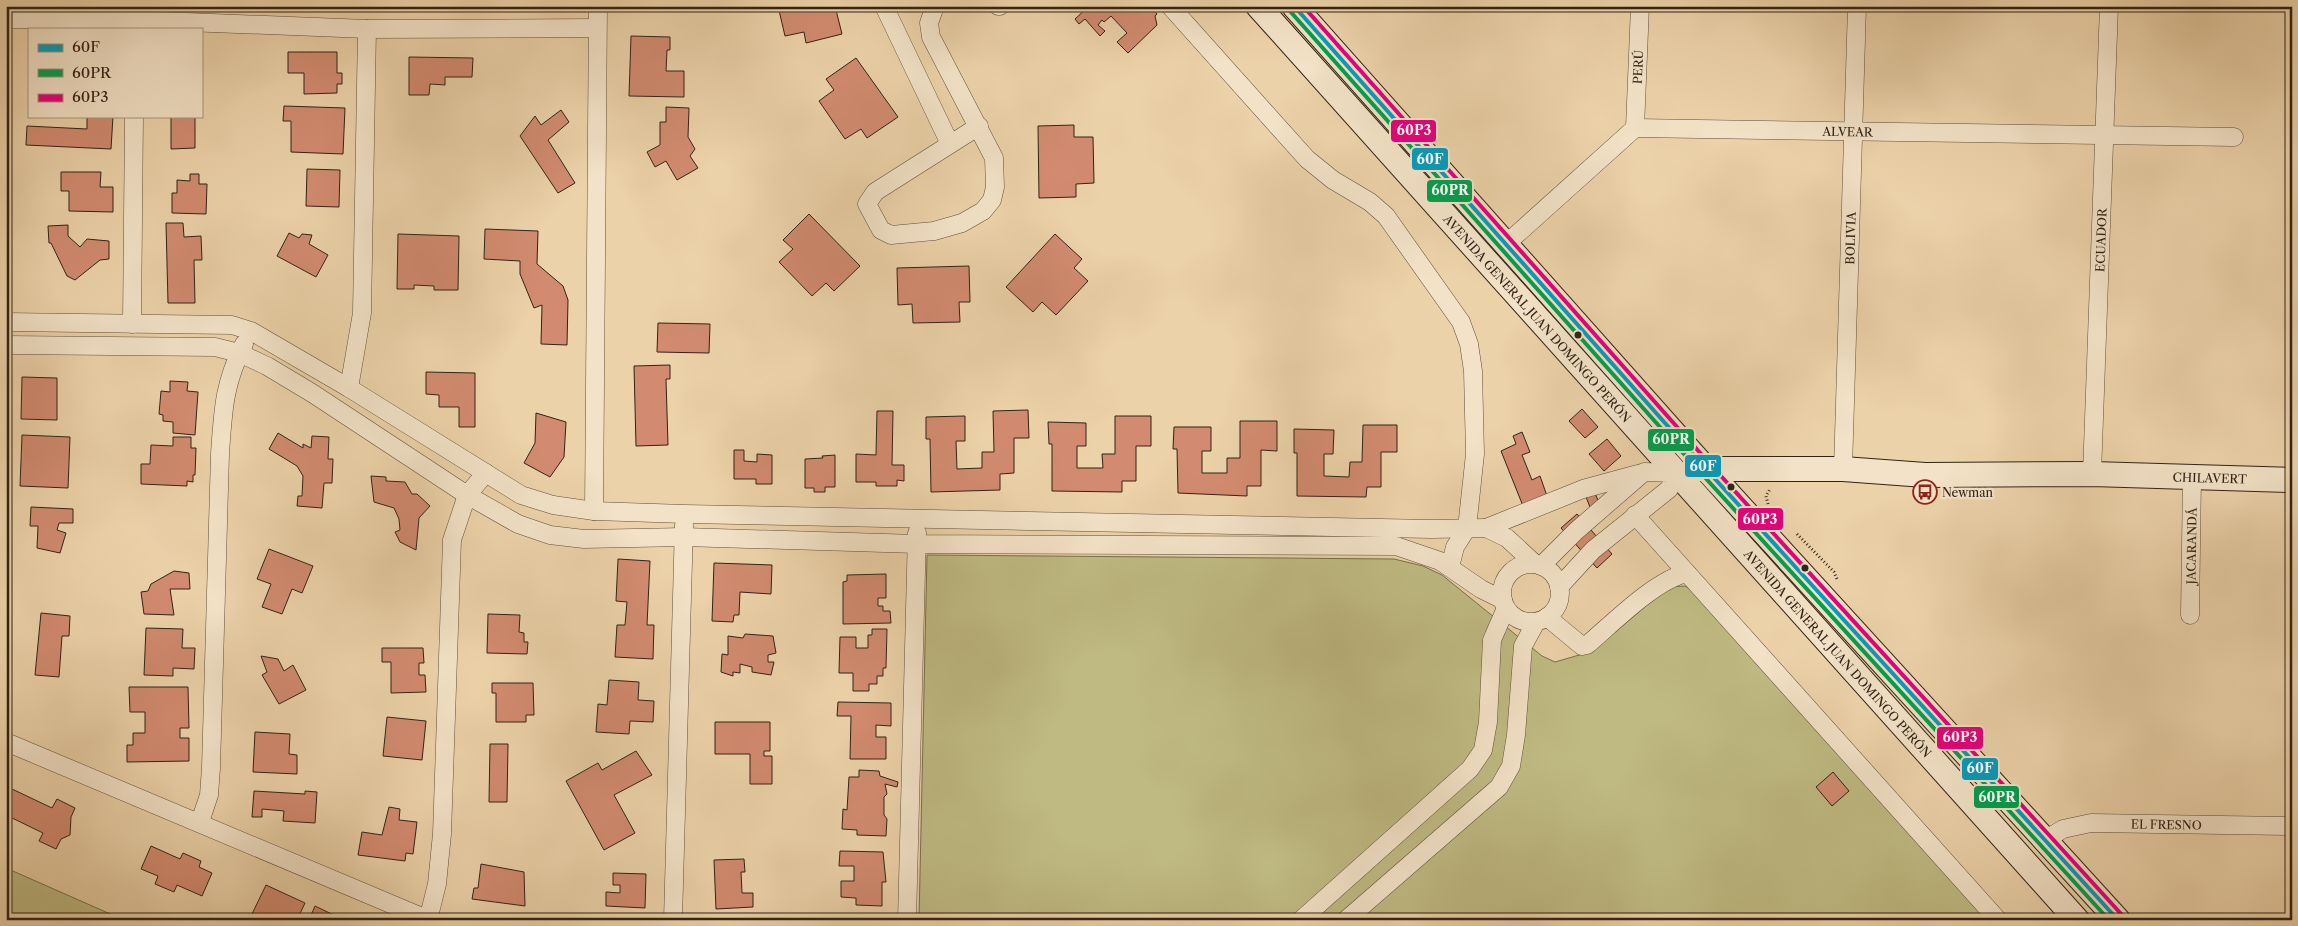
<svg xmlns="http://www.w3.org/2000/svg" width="2298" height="926" viewBox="0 0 2298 926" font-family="'Libre Caslon Text',serif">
<rect width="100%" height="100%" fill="#ecd2a9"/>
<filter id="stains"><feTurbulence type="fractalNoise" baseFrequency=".004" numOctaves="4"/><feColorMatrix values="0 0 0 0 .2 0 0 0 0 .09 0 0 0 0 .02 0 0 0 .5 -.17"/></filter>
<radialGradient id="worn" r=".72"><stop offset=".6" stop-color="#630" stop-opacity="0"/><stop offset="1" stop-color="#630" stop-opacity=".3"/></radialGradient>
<g fill="#bfba82" stroke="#786e4c">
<polygon points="927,555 1394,559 1423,566 1442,575 1542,656 1555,662 1593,651 1668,587 1685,586 1693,591 1987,920 919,920"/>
<polygon points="6,868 124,920 6,920"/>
</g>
<g fill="#d28b70" stroke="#302316">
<polygon points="778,6 835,6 842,34 806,43 804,32 785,36"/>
<polygon points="1085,6 1150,6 1157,14 1155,16 1157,25 1128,53 1117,42 1127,33 1111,16 1104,22 1102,20 1098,25 1105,31 1100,36 1085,19 1079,24 1075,19 1087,8"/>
<polygon points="631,36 670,37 670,50 667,50 666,71 684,71 684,97 629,96"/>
<polygon points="288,52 337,52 337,73 342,73 342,84 337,84 337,93 304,94 304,73 288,73"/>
<polygon points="409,57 473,58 472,77 445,77 445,85 430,84 429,95 409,95"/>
<polygon points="856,58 898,117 867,138 861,129 845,139 819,101 834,90 826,79"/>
<polygon points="284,106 345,108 343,154 291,152 291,121 283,121"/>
<polygon points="666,107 689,108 688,137 695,149 690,156 698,168 677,180 666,161 655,167 647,152 660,145 660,122 666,122"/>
<polygon points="561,110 569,122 548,140 575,183 558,193 520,136 535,116 541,125"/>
<polygon points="87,116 113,116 111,149 26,145 27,126 87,129"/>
<polygon points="171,116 195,116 195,148 171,149"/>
<polygon points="1074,125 1074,137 1093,137 1094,183 1076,184 1076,197 1039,198 1038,126"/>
<polygon points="307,169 340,170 339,207 306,206"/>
<polygon points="61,172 101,172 100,187 113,187 113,212 69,211 69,191 61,191"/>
<polygon points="190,174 199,174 199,184 207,184 206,214 172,213 172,193 177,193 177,180 190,181"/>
<polygon points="809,214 860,266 834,291 826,283 812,296 779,262 793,249 783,240"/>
<polygon points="166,223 183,223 184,237 201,236 202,260 194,260 195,303 168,303"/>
<polygon points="68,225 68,236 80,247 87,239 109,241 109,259 100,260 75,280 67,276 51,243 49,243 48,226"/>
<polygon points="485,229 538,231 537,264 563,286 568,300 567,345 541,344 542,305 534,308 520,274 520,261 484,259"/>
<polygon points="289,233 299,238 302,234 312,235 309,244 328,255 316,277 277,256"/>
<polygon points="398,234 459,236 458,290 434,290 434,286 414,285 414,289 397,289"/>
<polygon points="1055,234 1082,259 1074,268 1088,281 1056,315 1042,302 1033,312 1006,287"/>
<polygon points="969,266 970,302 959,302 960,322 913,323 912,304 898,305 897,268"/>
<polygon points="658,323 710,324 709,353 657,352"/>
<polygon points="670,365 670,379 666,379 668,445 636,446 634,366"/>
<polygon points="426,372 475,373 475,427 459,427 459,407 439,407 439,395 426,394"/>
<polygon points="22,377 57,378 57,420 21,419"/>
<polygon points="170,381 188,382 187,391 198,392 195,435 173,433 173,422 163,421 163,415 159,414 161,391 170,392"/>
<polygon points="1582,409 1598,427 1585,438 1569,421"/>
<polygon points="1028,410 1029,438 1014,438 1014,473 1000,474 1000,490 931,492 930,439 926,439 926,417 965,416 965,441 956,441 957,469 982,468 982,452 994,452 993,411"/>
<polygon points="877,411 893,411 892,465 904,465 904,481 897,480 897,486 876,486 876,482 856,482 856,454 876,455"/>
<polygon points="536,413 566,422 564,457 550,477 524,463 535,443"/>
<polygon points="1115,416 1151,416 1151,446 1136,446 1136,481 1122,481 1122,492 1052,491 1052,444 1049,444 1048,422 1086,423 1086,446 1077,446 1077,468 1103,468 1102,454 1115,454"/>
<polygon points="1240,421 1277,421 1277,451 1261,450 1261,486 1247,486 1247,496 1178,493 1177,449 1173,449 1174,427 1211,427 1211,451 1202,451 1202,473 1227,473 1227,458 1240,458"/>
<polygon points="1363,425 1397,425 1397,452 1381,452 1381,487 1367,487 1366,497 1297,496 1297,453 1294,453 1294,429 1334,430 1333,454 1324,454 1324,476 1349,477 1350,462 1362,462"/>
<polygon points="1522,432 1530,452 1522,455 1532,480 1540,476 1547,496 1523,506 1501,451 1516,444 1513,436"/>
<polygon points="278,433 303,448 303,444 311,448 312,436 329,437 328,459 333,459 332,483 324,483 322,508 297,506 298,496 302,496 303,476 297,466 269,449"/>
<polygon points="22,435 70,437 68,488 20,486"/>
<polygon points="173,437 191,437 191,448 196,448 195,475 193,475 193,482 187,481 187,486 141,484 141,464 150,464 151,445 173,446"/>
<polygon points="1607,439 1621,456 1604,471 1589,454"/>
<polygon points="734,450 744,450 744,461 757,462 757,454 772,455 772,484 756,484 756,479 734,479"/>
<polygon points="835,455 835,487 825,487 825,492 814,492 814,488 805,488 805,459 823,458 822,456"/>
<polygon points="371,476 386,477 386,481 405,482 412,494 417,494 430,506 419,518 416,550 400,542 395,532 400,530 399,519 394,508 374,502"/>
<polygon points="1593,488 1599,503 1590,507 1584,492"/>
<polygon points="31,507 73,509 73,523 59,523 57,530 66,533 60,553 37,548 38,526 30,526"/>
<polygon points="1577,514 1612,554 1597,568 1561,528"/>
<polygon points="269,549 313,566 302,593 292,589 282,614 262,607 271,584 257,579"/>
<polygon points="618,559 650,561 647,625 654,625 653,659 615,657 617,625 625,625 627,602 616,601"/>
<polygon points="714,563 772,565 771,594 740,592 739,615 734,615 733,622 712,621"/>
<polygon points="174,571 189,573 190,589 170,589 174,615 144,614 141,592 148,591 151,584"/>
<polygon points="886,574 886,598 878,598 878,606 883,606 883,611 890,611 891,623 843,624 843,582 847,581 847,575"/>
<polygon points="41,613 70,616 69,636 62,636 59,677 35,675"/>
<polygon points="488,614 520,615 519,632 524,633 524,642 528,642 527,654 487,653"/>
<polygon points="146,628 183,629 182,648 195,648 194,669 173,668 173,676 144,675"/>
<polygon points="872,629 887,629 886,668 883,668 883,676 877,676 877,684 869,684 869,691 853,691 853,673 839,673 840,637 856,637 856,648 868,648 868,635 872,635"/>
<polygon points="745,634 773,636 776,653 768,655 768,662 774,662 771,675 752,672 752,667 740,664 740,673 733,672 733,676 721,672 722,654 728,655 728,636 743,638"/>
<polygon points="382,648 423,648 424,663 419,663 419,675 425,675 426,692 391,693 391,662 382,662"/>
<polygon points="261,656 278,659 284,671 293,665 306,690 279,704 262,675 267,672"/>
<polygon points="609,680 639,682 638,700 654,701 653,722 630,721 629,734 596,732 598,704 607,705"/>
<polygon points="492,683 533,683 534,715 526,715 526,722 496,722 496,693 492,693"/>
<polygon points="129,687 188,687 189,728 180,728 180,738 189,738 189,761 127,762 127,745 133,745 133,733 145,733 145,712 130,712"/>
<polygon points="838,702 891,703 891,726 876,725 876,737 886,737 886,759 850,759 851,716 837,716"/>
<polygon points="387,717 426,721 422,760 383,756"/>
<polygon points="715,722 770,722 770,751 764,751 764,756 772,756 772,784 750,784 750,754 715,754"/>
<polygon points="255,732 290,734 289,754 297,755 297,774 253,772"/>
<polygon points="490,744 508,744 507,802 489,802"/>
<polygon points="636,751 652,775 614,795 635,833 604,850 566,781 598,763 602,770"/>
<polygon points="859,770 879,771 880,776 898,782 897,787 885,784 887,794 884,797 884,815 887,819 886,836 857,835 857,830 842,829 843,809 847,810 849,777 859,777"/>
<polygon points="1833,772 1849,791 1832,806 1816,787"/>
<polygon points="12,789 52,808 57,799 75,808 71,817 70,835 61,839 56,849 39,841 43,833 10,817 8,822 6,821 6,802"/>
<polygon points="254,791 305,794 305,791 317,792 315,823 283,821 284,811 262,809 262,817 252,817"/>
<polygon points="389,807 400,809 399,820 417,822 413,854 406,853 405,861 358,855 362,832 382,835"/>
<polygon points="151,846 180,859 183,853 201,861 199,867 212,873 202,896 177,885 174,892 155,884 158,876 141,869"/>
<polygon points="840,851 883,852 886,882 882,882 882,906 856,905 856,898 841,897 841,881 854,881 854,866 839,866"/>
<polygon points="744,859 745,872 741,872 742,893 753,893 753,907 716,909 714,860"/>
<polygon points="481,864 524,872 525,906 472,899 474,888 478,888"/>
<polygon points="613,873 646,874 645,908 606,906 606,892 620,893 620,885 613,885"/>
<polygon points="266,885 305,903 297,920 260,920 251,916"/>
<polygon points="315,906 344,920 309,920"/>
</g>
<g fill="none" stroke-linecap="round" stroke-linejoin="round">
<g stroke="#5f4f3b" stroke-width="19">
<g id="street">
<polyline points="884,6 950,144"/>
<polyline points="935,6 929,23 931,37 994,158 995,187 992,200 983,211 962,223 934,231 891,235 881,230 867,204 875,192 979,126"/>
<polyline points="998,6 1000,6"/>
<polyline points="1170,6 1307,159 1333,180 1370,202 1386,216 1461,322 1469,344 1473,371 1475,454 1467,528 1455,547 1450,567"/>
<polyline points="6,19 135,20 367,29 597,28"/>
<path id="s1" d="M1635 128 1640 6"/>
<path id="s2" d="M1506 244 1635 128 2234 137"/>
<polyline points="6,322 232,325 251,331 349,388 521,495 553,505 594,511 685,514 1431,529 1486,528 1507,538 1535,564"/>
<polyline points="132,324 134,116"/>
<polyline points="6,345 215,347 239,353 267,366 312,393 467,495 518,524 550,535 584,539 684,537 917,544 1396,546 1440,561 1481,589 1503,600"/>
<polyline points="349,388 362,313 367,29"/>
<path id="s3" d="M1843 469 1857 6"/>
<path id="s4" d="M2092 474 2109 6"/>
<polyline points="594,511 598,6"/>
<polyline points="1635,515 1998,920"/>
<polyline points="1486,528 1583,489 1638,474"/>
<circle cx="1531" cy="593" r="29"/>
<polyline points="1541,566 1576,531 1644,472 1677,473 1669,489 1593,550 1559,587"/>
<path id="s5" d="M2190 615 2192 477"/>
<path d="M1547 617 1582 646 1587 645C1613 623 1655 580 1687 573"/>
<polyline points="6,742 429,920"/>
<path d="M200 822 209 795 211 768 220 454C223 410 224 383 244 344"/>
<path id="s6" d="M2045 840 2063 829 2091 823 2292 826"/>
<polyline points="428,920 437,884 442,834 452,540 467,495 486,473"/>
<polyline points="673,920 684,525"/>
<polyline points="907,920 917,533"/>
<polyline points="1301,920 1470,769 1483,750 1488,722 1492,640 1506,608"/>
<polyline points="1346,920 1499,787 1511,766 1516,735 1523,646 1536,622"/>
</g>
</g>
<g stroke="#302316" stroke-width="26">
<g id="secondary">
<path id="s7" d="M1258 6 2077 920"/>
<polyline points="1294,6 1705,468 2118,920"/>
<path id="s8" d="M1696 469H1843L1925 475 2092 474 2292 480"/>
</g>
</g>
<g stroke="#302316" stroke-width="3" stroke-dasharray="1 2.5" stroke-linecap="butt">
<polyline points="1768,504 1766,496 1770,489"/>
<polyline points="1797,534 1834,572 1837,579"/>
</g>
<use href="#street" stroke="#f3e2c7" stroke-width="18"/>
<use href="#secondary" stroke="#f3e2c7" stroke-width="24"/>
<g stroke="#f3e2c7" stroke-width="8">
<polyline id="bus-1" points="1294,6 1705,468 2118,920"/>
</g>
<g stroke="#f3e2c7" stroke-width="8">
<polyline id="bus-2" points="1289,10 1700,472 2109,920"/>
</g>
<g stroke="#f3e2c7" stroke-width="8">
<polyline id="bus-3" points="1303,6 1710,464 2123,916"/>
</g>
<use href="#bus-1" stroke="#059cbc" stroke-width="4"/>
<use href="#bus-2" stroke="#029f4e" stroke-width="4"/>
<use href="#bus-3" stroke="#e5007d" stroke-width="4"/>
</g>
<defs>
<g id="bus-ring" transform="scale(1.25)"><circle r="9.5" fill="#f3e2c7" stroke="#8f2418" stroke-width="1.5"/><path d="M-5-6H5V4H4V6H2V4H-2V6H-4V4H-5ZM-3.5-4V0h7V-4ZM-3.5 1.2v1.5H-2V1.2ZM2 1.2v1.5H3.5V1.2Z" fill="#8f2418"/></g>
</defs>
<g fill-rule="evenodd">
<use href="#bus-ring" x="1925" y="492"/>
</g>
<g fill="#302316" stroke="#f3e2c7" stroke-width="2">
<circle cx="1578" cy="335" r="4.5"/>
<circle cx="1731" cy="487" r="4.5"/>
<circle cx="1805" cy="568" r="4.5"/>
</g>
<g text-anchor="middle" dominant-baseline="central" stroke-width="4.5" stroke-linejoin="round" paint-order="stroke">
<g font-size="12" fill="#302316" stroke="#f3e2c7">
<text stroke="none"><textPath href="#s1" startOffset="61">PERÚ</textPath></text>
<text stroke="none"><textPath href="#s2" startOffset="386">ALVEAR</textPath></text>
<text stroke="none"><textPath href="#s3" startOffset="231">BOLIVIA</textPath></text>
<text stroke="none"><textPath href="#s4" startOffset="234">ECUADOR</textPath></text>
<text stroke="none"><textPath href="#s7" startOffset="419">AVENIDA GENERAL JUAN DOMINGO PERÓN</textPath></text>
<text stroke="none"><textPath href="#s8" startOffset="514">CHILAVERT</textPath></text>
<text stroke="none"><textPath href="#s5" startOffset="69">JACARANDÁ</textPath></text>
<text stroke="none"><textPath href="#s7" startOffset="869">AVENIDA GENERAL JUAN DOMINGO PERÓN</textPath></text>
<text stroke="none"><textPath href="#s6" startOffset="125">EL FRESNO</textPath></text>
</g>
<g font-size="12" fill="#302316" stroke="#f3e2c7" text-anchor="start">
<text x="1942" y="492">Newman</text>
</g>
</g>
<g stroke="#f3e2c7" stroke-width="2">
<rect x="1390" y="119" width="47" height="24" rx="5" fill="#e5007d"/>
<rect x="1411" y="147" width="38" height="24" rx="5" fill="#059cbc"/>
<rect x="1426" y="179" width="47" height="24" rx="5" fill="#029f4e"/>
<rect x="1647" y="428" width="48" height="24" rx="5" fill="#029f4e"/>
<rect x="1684" y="454" width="38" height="24" rx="5" fill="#059cbc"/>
<rect x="1737" y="507" width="47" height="24" rx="5" fill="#e5007d"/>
<rect x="1936" y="726" width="48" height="24" rx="5" fill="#e5007d"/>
<rect x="1961" y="757" width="38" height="24" rx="5" fill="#059cbc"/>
<rect x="1973" y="785" width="47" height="24" rx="5" fill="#029f4e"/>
</g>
<g font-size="14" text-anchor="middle" font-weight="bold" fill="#fff">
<text x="1414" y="135">60P3</text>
<text x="1430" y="164">60F</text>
<text x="1450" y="195">60PR</text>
<text x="1671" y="444">60PR</text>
<text x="1703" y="471">60F</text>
<text x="1760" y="524">60P3</text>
<text x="1960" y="742">60P3</text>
<text x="1980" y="773">60F</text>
<text x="1997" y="802">60PR</text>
</g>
<rect width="2298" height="926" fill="none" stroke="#ecd2a9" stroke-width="25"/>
<rect x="8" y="8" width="2283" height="911" fill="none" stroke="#302316" stroke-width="2.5"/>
<rect x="12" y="12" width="2273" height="901" fill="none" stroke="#302316"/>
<rect x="28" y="28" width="175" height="90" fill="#f3e2c7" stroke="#a59680"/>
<rect x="38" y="44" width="25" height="8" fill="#059cbc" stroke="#a59680"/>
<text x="72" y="52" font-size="15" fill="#302316">60F</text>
<rect x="38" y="69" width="25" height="8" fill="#029f4e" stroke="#a59680"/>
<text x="72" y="78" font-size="15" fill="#302316">60PR</text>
<rect x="38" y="94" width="25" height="8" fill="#e5007d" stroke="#a59680"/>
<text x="72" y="102" font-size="15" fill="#302316">60P3</text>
<rect width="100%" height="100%" filter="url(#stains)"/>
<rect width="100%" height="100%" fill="url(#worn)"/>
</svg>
